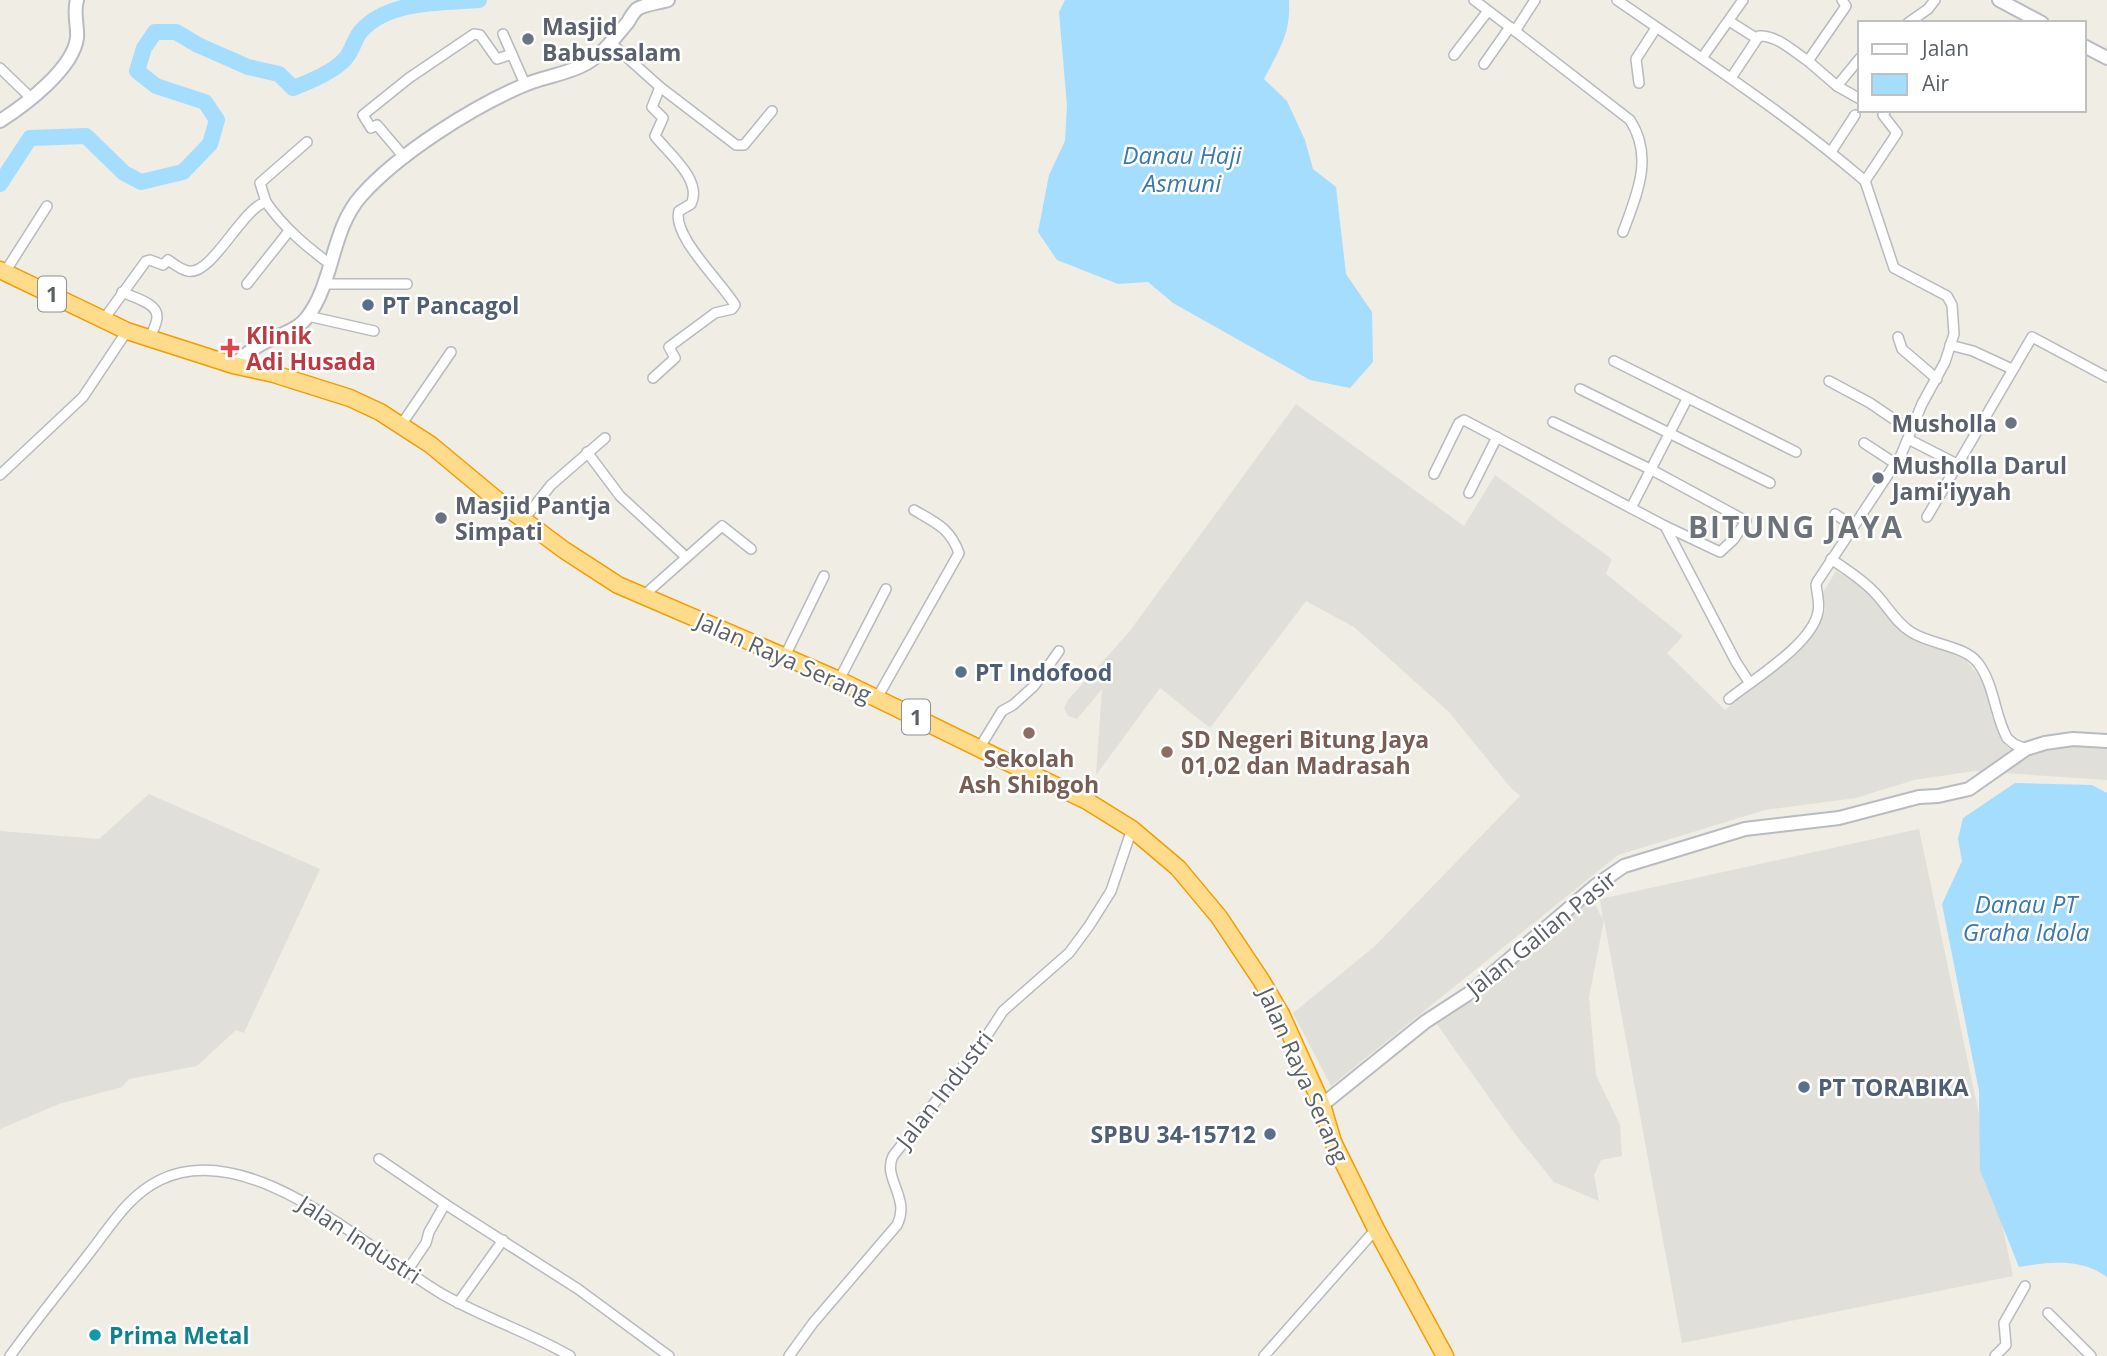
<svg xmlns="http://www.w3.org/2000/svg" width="2107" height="1356" viewBox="0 0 2107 1356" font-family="'Open Sans',sans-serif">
<rect width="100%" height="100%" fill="#f0ede5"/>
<g fill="#e0dfd9">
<polygon points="1296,404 1464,526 1495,475 1612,559 1606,574 1683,636 1667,653 1725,710 1804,645 1813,635 1826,609 1822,594 1836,571 1853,581 1879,603 1894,625 1916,640 1939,648 1960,652 1980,678 1990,697 1991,714 1999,735 2008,748 2036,751 2080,743 2107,746 2107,780 1974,771 1914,780 1856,798 1765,810 1618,855 1331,1086 1293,1013 1375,946 1520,796 1510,787 1449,712 1354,627 1306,601 1210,728 1160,688 1096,775 1102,689 1077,719 1068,716 1064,708 1068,700 1129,632"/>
<polygon points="149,794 320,869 244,1033 236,1030 197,1066 129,1079 122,1087 59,1104 0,1129 0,831 99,839"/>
<polygon points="1919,829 2013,1276 1682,1343 1604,920 1589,997 1596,1075 1620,1125 1622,1156 1601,1160 1594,1175 1599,1201 1554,1182 1515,1134 1436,1023 1474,997 1591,897 1603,920 1600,899"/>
</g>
<g fill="#a5ddff">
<path d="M1065 0H1289C1291 34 1279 50 1264 79L1287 101 1305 140 1313 169 1336 187 1346 274 1372 312 1373 362 1350 388 1310 380 1173 303 1148 282 1118 284 1057 260 1038 232 1049 175 1065 141 1067 106 1059 12Z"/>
<path d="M2015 783 2092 785 2107 793V1277C2081 1258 2049 1262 2019 1267L1980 1170 1979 1091 1942 904 1962 861 1958 839 1963 818Z"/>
</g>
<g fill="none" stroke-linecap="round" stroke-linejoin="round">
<path stroke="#a5ddff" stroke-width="16" d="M0 184 30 138 86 136 124 173 141 182 183 172 210 144 217 120 205 102 156 86 137 71 144 48 155 32H176L198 45 248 67 279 74 293 88C309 82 339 70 348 55 353 48 355 38 361 31 389 0 441 3 479 0"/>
<g stroke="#b7bbbf" stroke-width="12">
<g id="street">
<polyline points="1474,0 1515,31 1535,0"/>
<path d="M1617 0C1701 58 1787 114 1865 181"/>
<polyline points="1842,0 1846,6 1808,61 1837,86 1860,99"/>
<polyline points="1729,21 1756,38"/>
<polyline points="1908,23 1928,9 1935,0"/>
<path d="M1515 31 1630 120C1654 157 1637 194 1623 232"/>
<polyline points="503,34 525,84"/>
<polyline points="611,43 660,87 736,145 744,145 772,111"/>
<polyline points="1454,55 1488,11"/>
<polyline points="1702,58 1743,0"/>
<polyline points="1484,64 1510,27"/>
<polyline points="0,68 32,99"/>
<path d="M1731 78 1759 36C1777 35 1794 52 1808 61"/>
<polyline points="1639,83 1636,59 1656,28"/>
<polyline points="1837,86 1860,58"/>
<polyline points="1831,152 1855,115"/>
<polyline points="405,158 377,125 371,128 363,115 409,78 474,34 480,35 497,59 512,54"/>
<polyline points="266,202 260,183 307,142"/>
<polyline points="5,272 47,206"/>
<polyline points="247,284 289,231"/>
<polyline points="324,284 407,284"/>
<path d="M122 292C132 297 158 303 157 317 157 324 152 332 150 338"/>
<polyline points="308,316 374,331"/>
<path d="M104 319 146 261 150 260 163 265 168 260C174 264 181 270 188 271 212 276 242 208 266 202 284 228 306 246 331 265"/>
<polyline points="1898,337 1902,349 1937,379"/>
<polyline points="1950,345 1973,351 2012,369"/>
<polyline points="1614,361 1796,452"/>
<path d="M653 378 675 358 669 347 715 313 732 309 735 305C723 284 671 235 679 211L691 204C703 180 668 153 655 136L663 118 652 107 660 87"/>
<polyline points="1829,381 1870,403 1911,431"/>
<polyline points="1580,389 1770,483"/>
<polyline points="1553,422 1652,470 1746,521 1734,539 1720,552 1665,526"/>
<polyline points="401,425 451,352"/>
<polyline points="1908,439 1957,464"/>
<polyline points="1864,443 1896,464"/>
<polyline points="587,452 620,496 686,557"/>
<polyline points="1434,474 1459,423 1464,420 1665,526 1736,662 1749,682"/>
<polyline points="0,475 83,397 127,331"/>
<polyline points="1469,493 1497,437"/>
<polyline points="1631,508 1687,399"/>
<polyline points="1835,514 1853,526"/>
<polyline points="1927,517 2032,337 2107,377"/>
<polyline points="524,519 551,485 605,438"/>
<path d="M1831 559C1846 569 1862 579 1874 592 1887 605 1895 622 1911 632 1931 645 1964 645 1978 663 1995 686 1994 714 2007 738L2014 744 2026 749"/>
<polyline points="643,596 722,526 751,549"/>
<polyline points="785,656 824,576"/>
<polyline points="839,680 886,589"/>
<path d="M877 698 959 553C950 528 936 523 914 510"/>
<path d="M1729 699C1754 679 1812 644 1818 612 1820 604 1817 593 1816 585L1817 582 1901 455 1922 404 1945 362 1954 334 1952 305 1947 296 1894 268 1865 181 1897 133 1883 115 1886 110"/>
<polyline points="980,747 1002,711 1013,705 1034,686 1059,651"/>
<polyline points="379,1159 445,1204 578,1289 669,1356"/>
<polyline points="407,1271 426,1243 429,1232 445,1204"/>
<polyline points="458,1303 503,1240"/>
<polyline points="2048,1313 2091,1356"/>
<path d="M10 1356C36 1320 64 1286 91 1251 112 1224 128 1196 160 1180 250 1136 369 1251 442 1294 484 1318 529 1332 570 1356"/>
<path d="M789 1356 813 1323 897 1225C911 1198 882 1178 893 1156L986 1037 1003 1011 1069 953 1089 926 1111 891 1132 829"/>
<polyline points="1264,1356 1376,1229"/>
<polyline points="1995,1356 2006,1345 2004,1323 2025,1286"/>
</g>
</g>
<g stroke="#b8bcc1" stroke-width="16">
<g id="secondary">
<polyline points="1999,0 2042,23"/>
<polyline points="2084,46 2107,58"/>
<path d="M0 121C25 105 73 69 77 38 78 25 73 13 77 0"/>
<path d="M233 365C241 359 249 351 258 346 275 335 296 333 308 316 334 281 331 230 361 196 398 154 471 108 522 86 543 76 567 75 587 63 604 53 616 36 628 22 630 18 634 12 637 9 645 4 659 3 668 0"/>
<polyline points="1322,1105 1425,1022 1471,992 1595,886 1624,866 1745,829 1839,818 1919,797 1938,796 1969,789 2026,749 2045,743 2073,739 2107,741"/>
</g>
</g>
<g stroke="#f49c00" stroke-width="19">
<polyline id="highway" points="0,270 127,331 233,365 274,374 350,398 380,412 431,445 497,500 564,550 618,585 839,680 1087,801 1132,829 1178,868 1219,917 1261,980 1281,1014 1309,1076 1322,1105 1333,1142 1376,1229 1445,1356"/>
</g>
<use href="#street" stroke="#fff" stroke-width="9"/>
<use href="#secondary" stroke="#fff" stroke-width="12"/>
<use href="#highway" stroke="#ffdc8c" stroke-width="16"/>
</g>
<g fill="#6b7280" stroke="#fff" stroke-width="2.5">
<circle cx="528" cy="39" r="7"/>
<circle cx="2011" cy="423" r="7"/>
<circle cx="1878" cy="478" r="7"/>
<circle cx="441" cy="518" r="7"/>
</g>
<g fill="#5c6f8a" stroke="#fff" stroke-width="2.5">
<circle cx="368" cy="305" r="7"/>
<circle cx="961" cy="672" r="7"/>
<circle cx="1804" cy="1087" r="7"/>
<circle cx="1270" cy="1134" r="7"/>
</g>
<path fill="#e0444e" stroke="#fff" stroke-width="2.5" d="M226.5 337.5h7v7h7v7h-7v7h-7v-7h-7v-7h7z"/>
<g fill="#8d6e63" stroke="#fff" stroke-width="2.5">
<circle cx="1029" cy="733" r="7"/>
<circle cx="1167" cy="752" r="7"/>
</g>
<circle fill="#0f9aa8" stroke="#fff" stroke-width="2.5" cx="95" cy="1335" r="7"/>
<g text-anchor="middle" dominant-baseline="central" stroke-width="5" stroke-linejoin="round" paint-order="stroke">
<g fill="#fff" stroke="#8d9094" stroke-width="2">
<rect x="38" y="276.5" width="28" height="35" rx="5"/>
<rect x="902" y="699.5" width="28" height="35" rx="5"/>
</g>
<g font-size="21" font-weight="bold" fill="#5c6166">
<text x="52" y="294">1</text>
<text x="916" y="717">1</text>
</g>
<g font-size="23" font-weight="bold" fill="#5b616d" stroke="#fff" text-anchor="start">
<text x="542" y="26">Masjid<tspan x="542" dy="26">Babussalam</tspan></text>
<text x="1997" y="423" text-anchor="end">Musholla</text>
<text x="1892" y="465">Musholla Darul<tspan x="1892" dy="26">Jami'iyyah</tspan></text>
<text x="455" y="505">Masjid Pantja<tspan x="455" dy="26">Simpati</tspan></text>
</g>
<g font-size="23" font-weight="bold" fill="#4e5e75" stroke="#fff" text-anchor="start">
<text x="382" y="305">PT Pancagol</text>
<text x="975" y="672">PT Indofood</text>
<text x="1818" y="1087">PT TORABIKA</text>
<text x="1256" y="1134" text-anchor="end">SPBU 34-15712</text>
</g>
<g font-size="23" font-weight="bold" fill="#be3a42" stroke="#fff" text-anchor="start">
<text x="246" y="335">Klinik<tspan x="246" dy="26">Adi Husada</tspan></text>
</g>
<g font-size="23" fill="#5c6166" stroke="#fff">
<text transform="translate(784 657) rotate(24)">Jalan Raya Serang</text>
<text transform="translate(1541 933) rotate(-39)">Jalan Galian Pasir</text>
<text transform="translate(1304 1075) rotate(66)">Jalan Raya Serang</text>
<text transform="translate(944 1089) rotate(-52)">Jalan Industri</text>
<text transform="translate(360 1239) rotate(33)">Jalan Industri</text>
</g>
<g font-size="23" font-weight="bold" fill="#785e54" stroke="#fff" text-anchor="start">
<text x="1181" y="739">SD Negeri Bitung Jaya<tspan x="1181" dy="26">01,02 dan Madrasah</tspan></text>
<text x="1029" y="758" text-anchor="middle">Sekolah<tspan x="1029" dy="26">Ash Shibgoh</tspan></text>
</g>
<g font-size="23" font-weight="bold" fill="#0d838f" stroke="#fff" text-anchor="start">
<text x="109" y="1335">Prima Metal</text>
</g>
<g font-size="24" font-style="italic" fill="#3a78ad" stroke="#fff">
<text x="1182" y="154">Danau Haji<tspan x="1182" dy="28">Asmuni</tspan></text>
<text x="2026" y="903">Danau PT<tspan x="2026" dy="28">Graha Idola</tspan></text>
</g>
<g font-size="30" font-weight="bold" letter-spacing="2" fill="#6d7378" stroke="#fff">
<text x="1796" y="526">BITUNG JAYA</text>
</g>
</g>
<rect x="1858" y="21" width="228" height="91" fill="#ffffff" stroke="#bec0c2" stroke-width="2"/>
<rect x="1872" y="44" width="35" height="10" fill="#ffffff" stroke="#bec0c2" stroke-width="2"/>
<text x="1922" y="56" font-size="21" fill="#5c6166">Jalan</text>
<rect x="1872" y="74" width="35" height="21" fill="#a5ddff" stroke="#bec0c2" stroke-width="2"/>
<text x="1922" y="91" font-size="21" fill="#5c6166">Air</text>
</svg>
